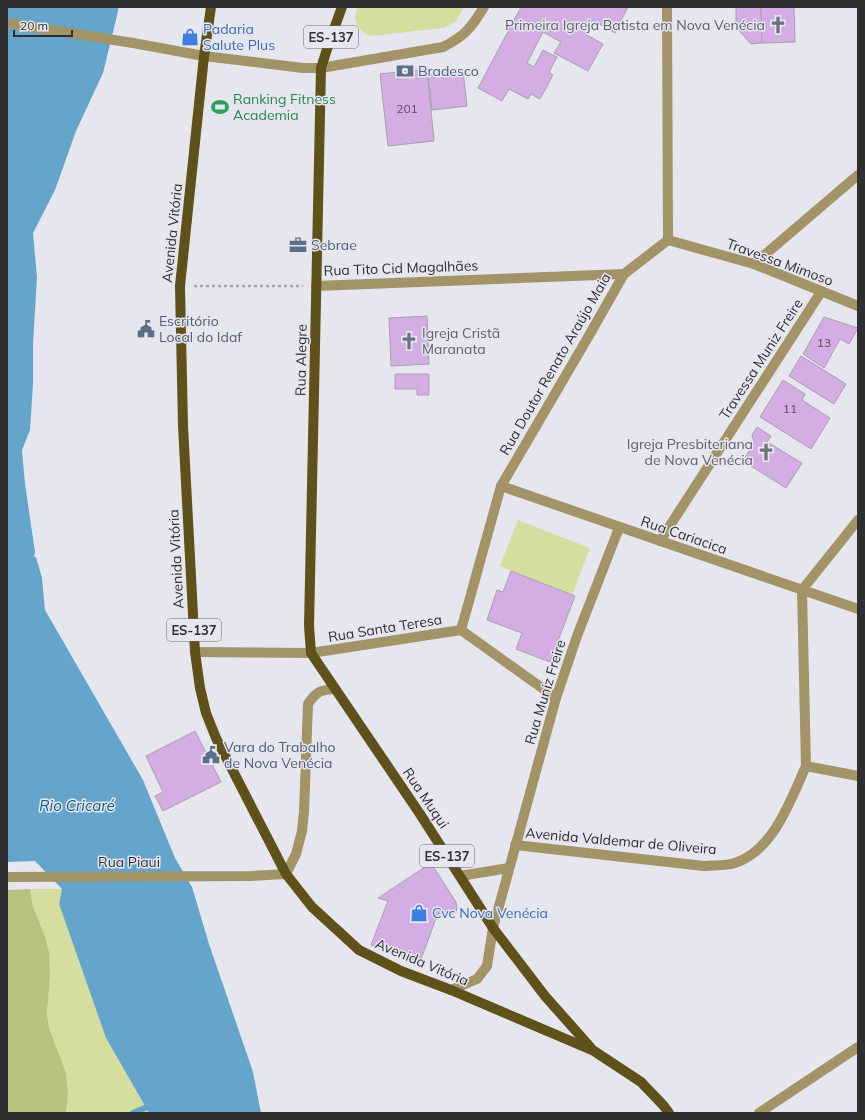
<svg xmlns="http://www.w3.org/2000/svg" width="865" height="1120" viewBox="0 0 865 1120" font-family="Mulish,sans-serif">
<rect width="100%" height="100%" fill="#e6e6ef"/>
<g fill="#d5dd9f">
<path d="M359 7H464L456 21 444 28 371 36C358 32 350 19 359 7Z"/>
<polygon points="518,520 590,548 572,595 500,566"/>
<polygon points="30,889 62,889 59,904 106,1038 149,1113 66,1113 68,1094 49,1027 47,1014 50,974 49,952 45,936 33,907"/>
</g>
<polygon fill="#b9c17f" points="30,889 33,907 45,936 49,952 50,974 47,1014 49,1028 66,1073 68,1094 66,1113 7,1113 7,890"/>
<polygon fill="#65a5cb" points="7,7 119,7 103,73 76,131 55,190 33,233 37,277 33,344 33,384 30,430 22,450 25,484 35,552 34,557 36,557 42,578 45,610 143,780 175,858 192,887 209,944 253,1072 261,1113 149,1113 106,1038 59,904 62,889 35,861 7,862"/>
<g fill="none" stroke-linecap="round" stroke-linejoin="round">
<polyline stroke="#65a5cb" stroke-width="6" points="133,1113 152,1105"/>
</g>
<g fill="#d4ade4" stroke="#a7a2aa">
<polygon points="521,7 628,7 615,33 592,20 585,34 603,44 588,71 554,53 561,42 543,32 527,63 534,67 543,50 557,57 549,72 553,75 540,99 531,94 528,99 509,89 502,101 478,88"/>
<polygon points="736,7 761,7 762,43 751,44 736,27"/>
<polygon points="761,7 794,7 795,42 762,43"/>
<polygon points="427,69 434,141 388,146 380,74"/>
<polygon points="463,71 467,106 432,110 428,75"/>
<polygon points="427,316 429,364 391,366 389,318"/>
<polygon points="824,317 858,328 849,344 840,339 824,368 803,354"/>
<polygon points="801,356 846,384 834,404 789,376"/>
<polygon points="395,374 429,374 429,395 417,395 417,389 395,389"/>
<polygon points="783,380 805,394 802,400 830,418 811,449 760,417"/>
<polygon points="757,427 771,436 767,442 802,463 786,488 743,461 754,443 752,435"/>
<polygon points="511,571 575,596 550,662 516,649 522,633 487,620 497,590 503,592"/>
<polygon points="195,731 221,782 163,811 155,796 163,792 146,756"/>
<polygon points="431,863 456,902 457,907 456,912 451,915 438,913 420,962 371,945 388,901 378,898"/>
</g>
<g fill="none" stroke-linecap="round" stroke-linejoin="round">
<polyline stroke="#a9a9b0" stroke-width="2.5" stroke-dasharray="3 3" stroke-linecap="butt" points="194,286 303,286"/>
<g stroke="#a29466" stroke-width="10">
<polyline points="667,7 668,240"/>
<path d="M7 23 133 43 204 56 303 68H321L443 47C465 36 471 28 484 7"/>
<polyline points="668,240 754,264 858,306"/>
<polyline points="754,264 858,175"/>
<polyline points="316,286 624,274"/>
<polyline points="501,486 858,609"/>
<polyline points="660,541 821,292"/>
<polyline points="461,630 501,486 587,339 624,274 668,240"/>
<polyline points="195,652 311,653 461,630 556,698"/>
<polyline points="806,766 858,776"/>
<path d="M515 845 704 866C714 865 726 866 735 863 774 850 791 799 806 766L802 590 858 520"/>
<polyline points="460,876 509,868"/>
<path d="M7 877 251 876 286 874 296 854 302 831 304 812 308 704C316 692 320 690 334 689"/>
<polyline points="451,990 477,979 487,966 493,928 556,698 577,636 619,528"/>
<polyline points="759,1113 858,1047"/>
</g>
<g stroke="#5f511a" stroke-width="10">
<polyline points="211,7 204,56 180,286 183,426 195,652 200,688 206,713 216,738 286,874 312,907 359,950 401,971 451,990 594,1051 641,1082 663,1105 669,1113"/>
<polyline points="342,7 330,40 321,68 309,626 311,653 420,814 493,928 545,996 591,1048"/>
</g>
</g>
<defs>
<g id="church-bare" transform="scale(1.38)"><path d="M-1.2-6h2.4v3.5h3.3v2.4h-3.3V6h-2.4V-.1h-3.3v-2.4h3.3Z" fill="#6b7280" stroke="#e6e6ef" stroke-width="2.5" paint-order="stroke"/></g>
<g id="shop-bare" transform="scale(1.38)"><path d="M-5-2.5h2.3a2.7 3.5 0 0 1 5.4 0H5L5.5 6h-11ZM-1.5-2.5h3a1.5 2.3 0 0 0-3 0Z" fill="#3f7fe0" stroke="#e6e6ef" stroke-width="2.5" paint-order="stroke"/></g>
<g id="bank-bare" transform="scale(1.38)"><path d="M-6-4H6V4H-6ZM0-2.3a2.3 2.3 0 1 0 0 4.6a2.3 2.3 0 1 0 0-4.6Z" fill="#5c6f8a" stroke="#e6e6ef" stroke-width="2.5" paint-order="stroke"/></g>
<g id="stadium-bare" transform="scale(1.38)"><path d="M0-5a6.5 5 0 1 0 0 10a6.5 5 0 1 0 0-10ZM-3.5-1.8h7v3.6h-7Z" fill="#2e9e5b" stroke="#e6e6ef" stroke-width="2.5" paint-order="stroke"/></g>
<g id="office-bare" transform="scale(1.38)"><path d="M-6-3h4V-5.5h4V-3h4V5H-6ZM-1-4.5V-3h2v-1.5ZM-6 0V1H6V0Z" fill="#5c6f8a" stroke="#e6e6ef" stroke-width="2.5" paint-order="stroke"/></g>
<g id="civic-bare" transform="scale(1.38)"><path d="M-.6-6.5H3V-4.5H.6V-3L4-1V1h2V6H-6V1h2V-1L-.6-3ZM-1.2 2.5V6h2.4V2.5Z" fill="#5c6f8a" stroke="#e6e6ef" stroke-width="2.5" paint-order="stroke"/></g>
</defs>
<g fill-rule="evenodd">
<use href="#church-bare" x="778" y="25"/>
<use href="#shop-bare" x="190" y="37"/>
<use href="#bank-bare" x="405" y="71"/>
<use href="#stadium-bare" x="220" y="107"/>
<use href="#office-bare" x="298" y="245"/>
<use href="#civic-bare" x="146" y="329"/>
<use href="#church-bare" x="409" y="341"/>
<use href="#church-bare" x="766" y="452"/>
<use href="#civic-bare" x="211" y="755"/>
<use href="#shop-bare" x="419" y="913"/>
</g>
<g text-anchor="middle" dominant-baseline="central" stroke-width="3" stroke-linejoin="round" paint-order="stroke">
<g font-size="12" fill="#584e5e">
<text x="407" y="108">201</text>
<text x="824" y="342">13</text>
<text x="790" y="408">11</text>
</g>
<g fill="#e6e6ef" stroke="#66666b" stroke-width="1">
<rect x="304" y="26" width="54" height="22" rx="3"/>
<rect x="167" y="619" width="54" height="22" rx="3"/>
<rect x="420" y="845" width="54" height="22" rx="3"/>
</g>
<g font-size="13" font-weight="bold" fill="#2f2f32">
<text x="331" y="37">ES-137</text>
<text x="194" y="630">ES-137</text>
<text x="447" y="856">ES-137</text>
</g>
<g font-size="14" fill="#5b616d" stroke="#e6e6ef" text-anchor="end">
<text x="765" y="25">Primeira Igreja Batista em Nova Venécia</text>
<text x="422" y="333" text-anchor="start">Igreja Cristã<tspan x="422" dy="16">Maranata</tspan></text>
<text x="753" y="444">Igreja Presbiteriana<tspan x="753" dy="16">de Nova Venécia</tspan></text>
</g>
<g font-size="14" fill="#366cbe" stroke="#e6e6ef" text-anchor="start">
<text x="203" y="29">Padaria<tspan x="203" dy="16">Salute Plus</tspan></text>
<text x="432" y="913">Cvc Nova Venécia</text>
</g>
<g font-size="14" fill="#4e5e75" stroke="#e6e6ef" text-anchor="start">
<text x="418" y="71">Bradesco</text>
<text x="311" y="245">Sebrae</text>
<text x="159" y="321">Escritório<tspan x="159" dy="16">Local do Idaf</tspan></text>
<text x="224" y="747">Vara do Trabalho<tspan x="224" dy="16">de Nova Venécia</tspan></text>
</g>
<g font-size="14" fill="#27864d" stroke="#e6e6ef" text-anchor="start">
<text x="233" y="99">Ranking Fitness<tspan x="233" dy="16">Academia</tspan></text>
</g>
<g font-size="14" fill="#2f2f32" stroke="#e6e6ef">
<text transform="translate(172 233) rotate(-84)">Avenida Vitória</text>
<text transform="translate(780 262) rotate(20)">Travessa Mimoso</text>
<text transform="translate(401 268) rotate(-2)">Rua Tito Cid Magalhães</text>
<text transform="translate(761 359) rotate(-57)">Travessa Muniz Freire</text>
<text transform="translate(301 360) rotate(-89)">Rua Alegre</text>
<text transform="translate(555 364) rotate(-60)">Rua Doutor Renato Araújo Maia</text>
<text transform="translate(684 535) rotate(19)">Rua Cariacica</text>
<text transform="translate(176 559) rotate(-93)">Avenida Vitória</text>
<text transform="translate(385 628) rotate(-9)">Rua Santa Teresa</text>
<text transform="translate(545 692) rotate(-73)">Rua Muniz Freire</text>
<text transform="translate(426 798) rotate(56)">Rua Muqui</text>
<text transform="translate(621 841) rotate(5)">Avenida Valdemar de Oliveira</text>
<text x="129" y="862">Rua Piaui</text>
<text transform="translate(422 962) rotate(23)">Avenida Vitória</text>
</g>
<g font-size="15" font-style="italic" fill="#0c5d82" stroke="#e6e6ef">
<text x="77" y="805">Rio Cricaré</text>
</g>
</g>
<rect width="865" height="1120" fill="none" stroke="#2f2f32" stroke-width="16"/>
<path d="M14 30v6h58v-6" fill="none" stroke="#2f2f32" stroke-width="2"/>
<text x="20" y="30" font-size="12" fill="#2f2f32" stroke="#e6e6ef" stroke-width="3" paint-order="stroke">20 m</text>
</svg>
